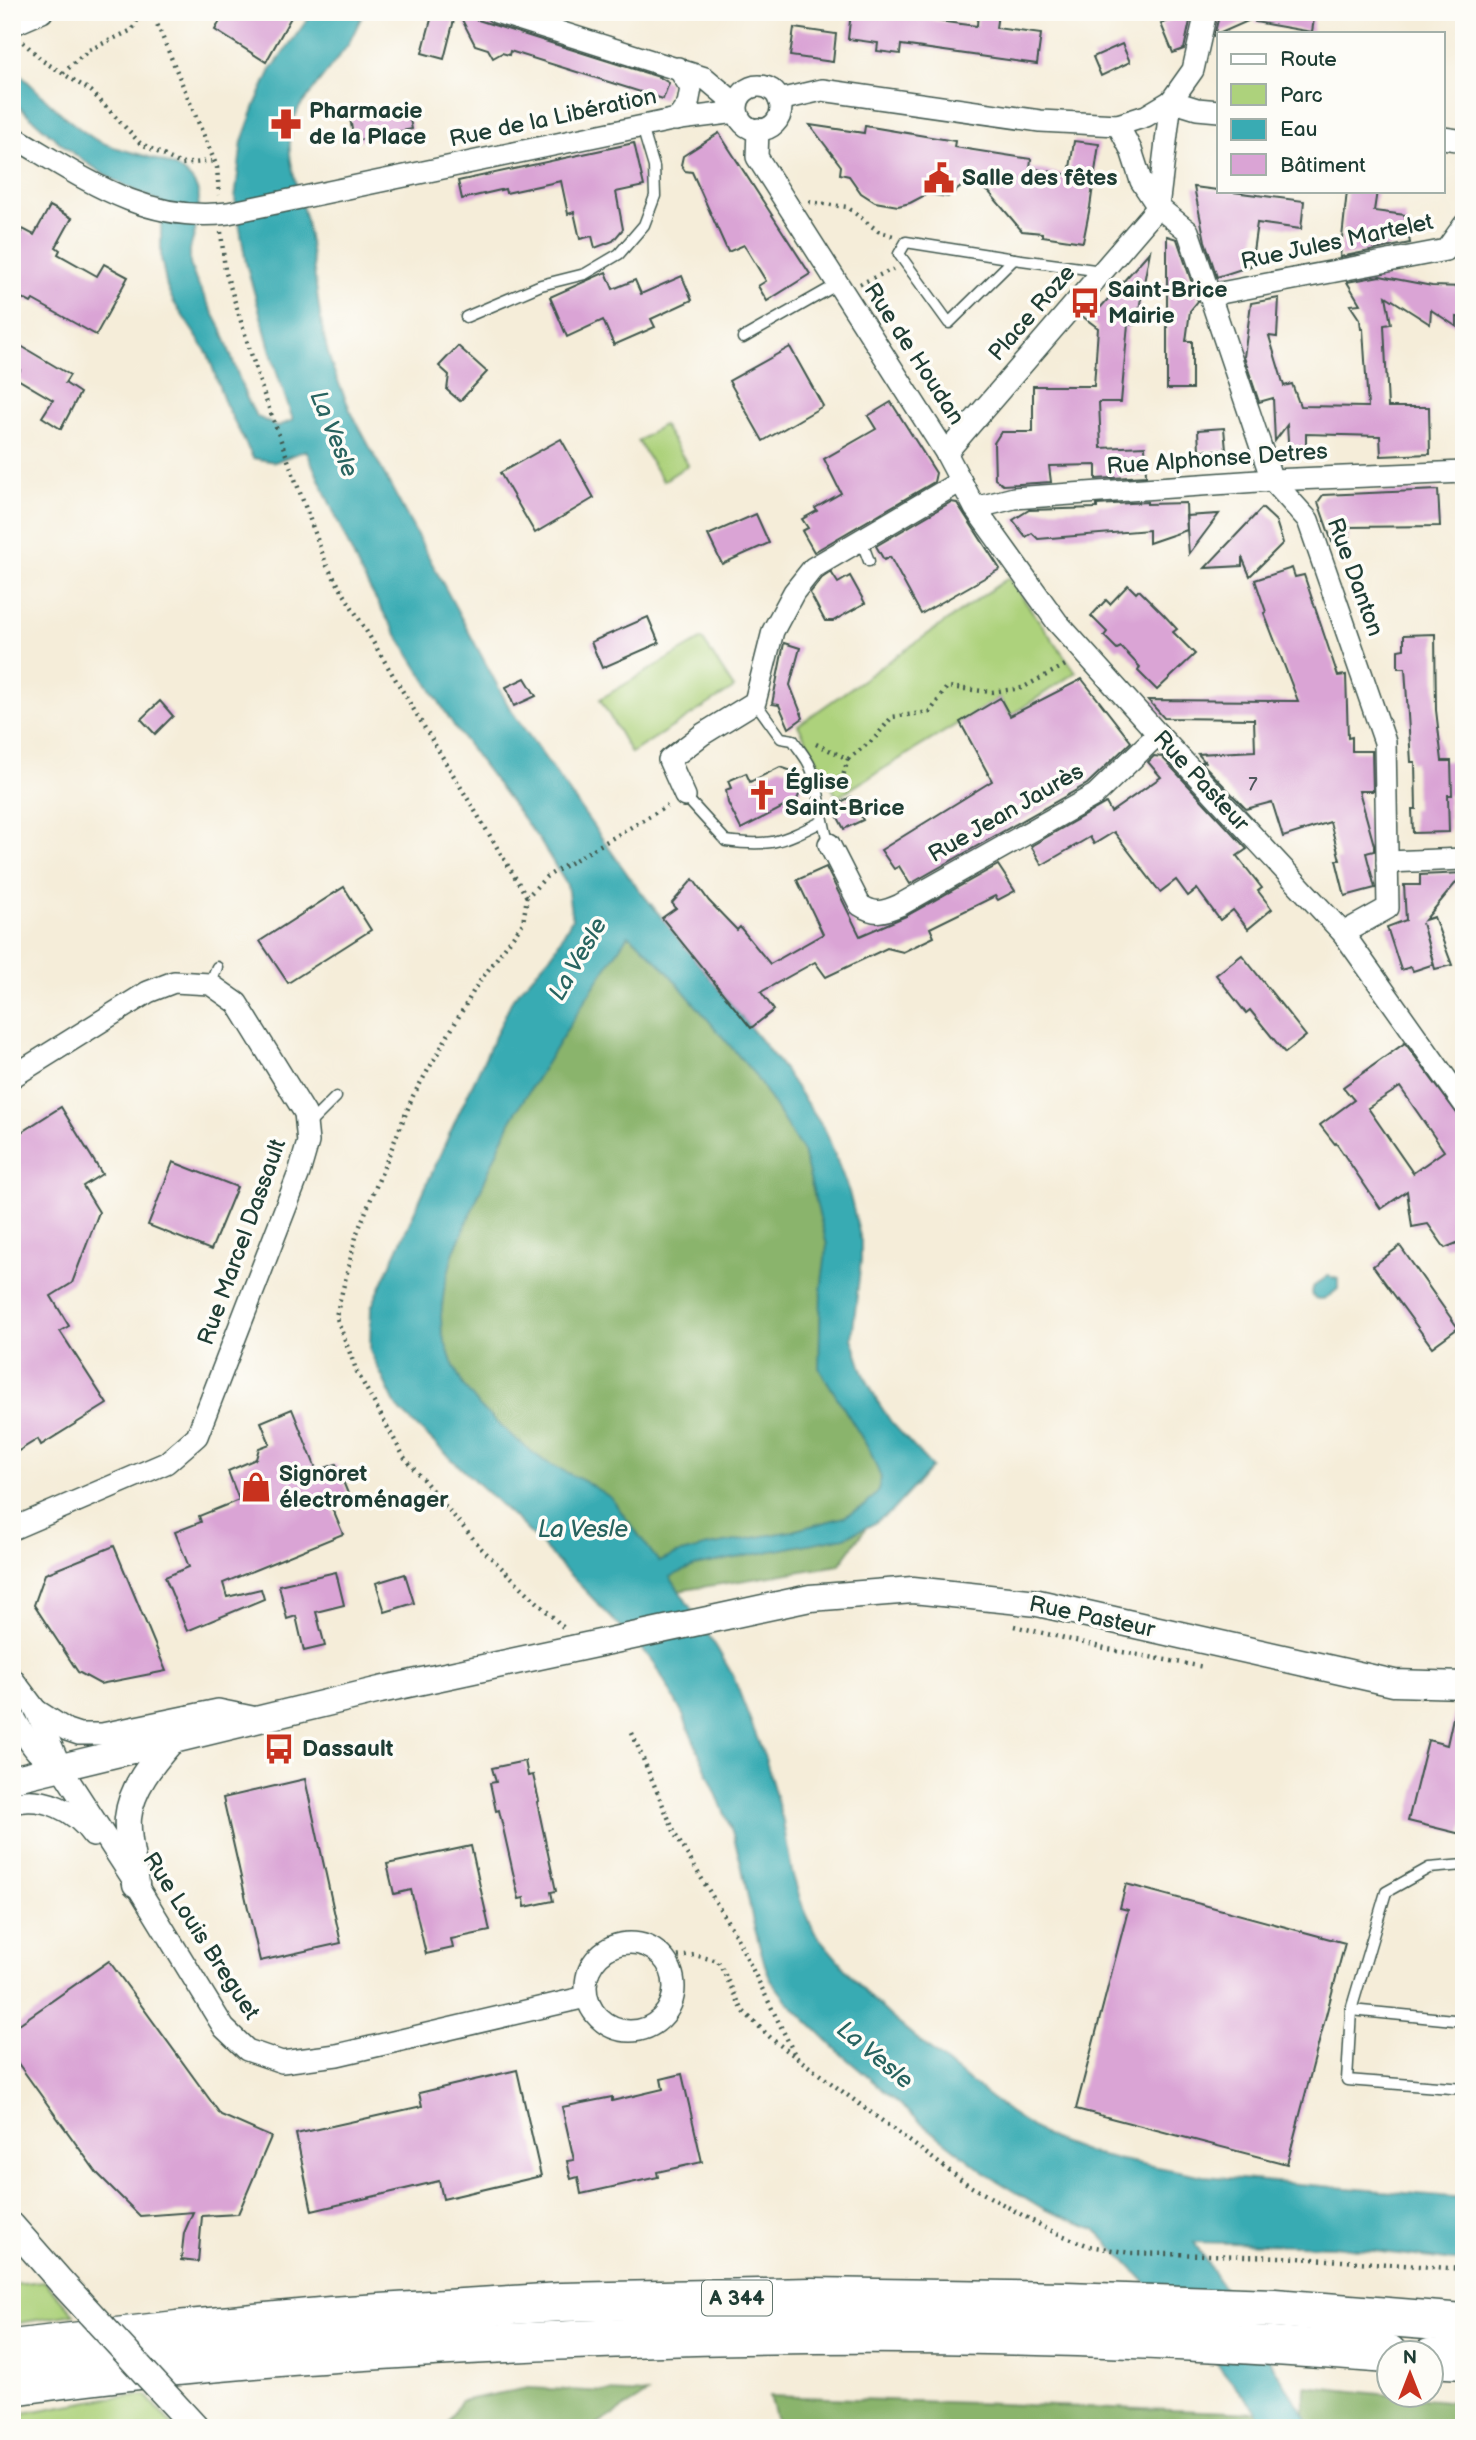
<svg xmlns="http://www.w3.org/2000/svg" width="1476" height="2440" viewBox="0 0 1476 2440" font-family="'Balsamiq Sans',sans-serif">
<rect width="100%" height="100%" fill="#fdfcf7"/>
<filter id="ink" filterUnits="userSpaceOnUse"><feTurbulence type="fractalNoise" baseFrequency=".0143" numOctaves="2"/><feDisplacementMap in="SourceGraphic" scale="14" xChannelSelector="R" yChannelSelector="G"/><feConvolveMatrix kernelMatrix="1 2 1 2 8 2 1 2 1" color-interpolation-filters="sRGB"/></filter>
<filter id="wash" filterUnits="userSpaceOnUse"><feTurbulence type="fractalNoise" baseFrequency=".00686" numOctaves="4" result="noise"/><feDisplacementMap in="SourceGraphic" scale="28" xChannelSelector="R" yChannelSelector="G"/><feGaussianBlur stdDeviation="1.57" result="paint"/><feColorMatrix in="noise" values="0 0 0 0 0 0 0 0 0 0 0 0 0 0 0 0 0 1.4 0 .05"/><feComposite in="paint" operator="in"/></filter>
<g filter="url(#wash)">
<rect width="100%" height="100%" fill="#f5edd9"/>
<g fill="#add27c" stroke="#668858" stroke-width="2">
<polygon points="663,425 688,465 663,481 638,441"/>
<polygon points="1008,578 1076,672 1010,716 1000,698 837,797 798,725"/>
<polygon points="702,639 734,688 631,753 600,699"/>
<polygon points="44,2281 74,2314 12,2324 12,2284"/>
<polygon points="146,2395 175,2428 12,2428 12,2415 107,2398"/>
</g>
<g fill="#8ab46c" stroke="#547850" stroke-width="2">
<polygon points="587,907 648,912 812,1138 848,1288 841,1364 900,1481 839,1565 622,1600 383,1330"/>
<polygon points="1305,2386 1464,2403 1464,2428 1313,2428 1304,2414"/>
<polygon points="528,2388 647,2394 592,2428 445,2428 460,2401"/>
<polygon points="770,2396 1258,2413 1261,2428 779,2428"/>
</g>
<g fill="#39abb3" stroke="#2c7474" stroke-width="2" fill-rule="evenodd">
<path d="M313 12H364L348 45 299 108C279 146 296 179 305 217 316 264 316 314 330 360 335 377 344 394 350 410L510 709 633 882 783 1068 826 1132 849 1192 861 1240V1260L852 1338 863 1372 876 1399 891 1422 932 1467 892 1511 871 1525 845 1537 694 1566 670 1577 717 1648 733 1676 766 1761 783 1822 792 1872 801 1902 815 1933 866 1993 891 2017 950 2066 1009 2112 1047 2137 1095 2155 1204 2176 1464 2198V2262L1333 2246 1194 2242 1313 2428H1261L1258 2413 1182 2322 1095 2229 1044 2209 988 2175 930 2130 840 2053 788 2002 771 1980 765 1965 753 1922 741 1863 732 1831 683 1715 654 1662 522 1525 397 1408 370 1351 371 1308 458 1115 513 998 553 953 572 919 567 885 540 841 456 729 386 617 361 573 306 450 275 462 253 458 224 401 208 354 173 301 167 287 161 258V202C100 179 59 144 12 100V67C38 90 63 119 93 138 122 157 195 155 199 198L195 232 190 249V264L196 281 221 328 246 397 256 416 277 427 293 420 276 370 246 263 235 199 242 141 256 103 271 70ZM628 935 639 943 665 969 754 1074 803 1152 827 1245 821 1289 819 1368 870 1451 881 1478 877 1493 866 1505 844 1517 792 1531 708 1546 677 1554 659 1562 611 1498 588 1483 544 1461 513 1437 480 1407 463 1385 452 1362 442 1333 441 1316 444 1290 453 1254 510 1122 587 997Z"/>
<path d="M1328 1276 1338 1279V1289C1330 1295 1323 1303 1313 1297L1312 1292 1314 1286Z"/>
</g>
<g id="blocks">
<g fill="#daa4d5" fill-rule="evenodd">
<polygon points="225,12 294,12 266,62 215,30"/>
<polygon points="433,12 456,12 444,59 422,53"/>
<polygon points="851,12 869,12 977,26 978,12 998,14 996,28 1041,34 1037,64 901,45 900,54 877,51 878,43 848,39"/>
<polygon points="1189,12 1192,12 1184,49 1173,53 1161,24"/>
<polygon points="1256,12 1315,12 1312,32 1255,22"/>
<polygon points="459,14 659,77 669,83 663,99 510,51 509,55 502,53 493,58 488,49 475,45"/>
<polygon points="1219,16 1248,21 1214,36"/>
<polygon points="794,28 836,34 833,62 790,56"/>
<polygon points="1122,44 1130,62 1101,76 1093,57"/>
<polygon points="407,106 412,129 354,141 350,118"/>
<polygon points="810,125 864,133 865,126 955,141 954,147 1031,159 1030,168 1069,175 1074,141 1099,144 1090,207 1083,242 1042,236 1042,233 1022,231 989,192 976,185 961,187 948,197 927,194 910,203 898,206 875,202 861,193 849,176 840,174 841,166"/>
<polygon points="719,133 810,274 767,301 758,286 766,281 744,245 728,252 692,172 685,171 681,165 683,156"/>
<polygon points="634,143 644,186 616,192 623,229 613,241 595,248 592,236 580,239 574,212 568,214 561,181 506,193 505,189 462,199 458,181"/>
<polygon points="1194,187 1304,201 1301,229 1257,223 1251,266 1217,277 1205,241"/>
<polygon points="1347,191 1377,191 1374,211 1405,215 1410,243 1340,257"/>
<polygon points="50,206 72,218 56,247 60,250 58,254 97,276 104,264 128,277 96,335 33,300 31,303 12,293 12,248 23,229 34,235"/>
<polygon points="1167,236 1177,239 1198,301 1190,311 1186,341 1192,341 1192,389 1167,389"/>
<polygon points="1150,251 1136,325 1128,324 1121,402 1099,402 1101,448 1145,446 1146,476 1096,479 1096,465 1049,466 1051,482 1003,485 995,479 994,443 1001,432 1033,432 1033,386 1094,386 1098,328 1082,316 1093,303 1101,307"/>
<polygon points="606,272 613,289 635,280 641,294 682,276 692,300 651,319 655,327 614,345 603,320 567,337 550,297"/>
<polygon points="1380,276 1432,286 1464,287 1464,318 1457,317 1457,327 1431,310 1430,324 1386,296 1391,324 1384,325 1388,407 1429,407 1430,454 1381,456 1380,436 1306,434 1306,454 1289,455 1287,425 1275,441 1273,398 1259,402 1244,357 1251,303 1279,298 1277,337 1269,336 1284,386 1292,384 1300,406 1368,407 1363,329 1361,329 1360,320 1350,305 1360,304 1347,282"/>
<polygon points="21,346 70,375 65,383 80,393 61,429 42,417 53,400 16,378 20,370 12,365 12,362"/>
<polygon points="458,346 487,372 460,401 447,390 449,375 439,366"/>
<polygon points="790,347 823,406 763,441 729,381"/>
<polygon points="891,402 936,473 934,482 814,552 802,531 808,528 802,519 817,511 815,508 841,493 824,459 876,429 868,416"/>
<polygon points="1224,428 1226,450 1199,450 1198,430"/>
<polygon points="561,439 594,498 535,533 500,473"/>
<polygon points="1438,490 1440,526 1348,527 1349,539 1332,542 1318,502 1323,495"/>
<polygon points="951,502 957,503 1000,569 921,614 890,557 884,560 876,546"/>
<polygon points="1147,502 1147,504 1186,503 1187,530 1149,543 1149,530 1038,539 1032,533 1026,537 1013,520 1029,510 1097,508 1097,505"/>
<polygon points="1262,508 1276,521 1283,543 1250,576 1242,557 1242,566 1205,568"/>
<polygon points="756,514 769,543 722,564 708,535"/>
<polygon points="1219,514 1189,554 1186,516"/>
<polygon points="1292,568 1295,577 1304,575 1338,676 1346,675 1348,738 1352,737 1352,751 1372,751 1373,791 1359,791 1374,845 1374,851 1366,853 1375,888 1345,896 1336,860 1340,860 1330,822 1283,837 1272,802 1246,809 1201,762 1205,762 1198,754 1255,751 1254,719 1164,718 1148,700 1298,701 1264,613 1266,612 1255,580"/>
<polygon points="831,572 838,583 850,576 865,603 833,621 825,621 810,593 822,578"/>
<polygon points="1128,585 1136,593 1139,590 1164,615 1177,629 1173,632 1195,654 1157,690 1138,671 1140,667 1121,647 1117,649 1104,636 1107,632 1091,616 1106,600 1110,604"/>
<polygon points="648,617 659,643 602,668 591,642"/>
<polygon points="1435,634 1436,710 1442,761 1451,761 1452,795 1448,795 1449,832 1413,833 1412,809 1416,809 1415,762 1411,762 1405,668 1398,668 1398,650 1404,649 1404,635"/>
<polygon points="784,643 800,648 790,685 803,718 789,728 779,705 772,704"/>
<polygon points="525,678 536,696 514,706 506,687"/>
<polygon points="1082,679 1131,742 1087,784 910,884 899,866 894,869 881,850 992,781 960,722 1000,698 1010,716"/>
<polygon points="160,701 173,716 155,734 141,719"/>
<polygon points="1154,756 1162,757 1247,849 1237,856 1262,888 1258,891 1272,909 1248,929 1233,910 1220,920 1197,889 1188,896 1176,880 1160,892 1114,832 1094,844 1090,837 1042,865 1031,846 1106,803 1111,812 1161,777 1148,762"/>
<polygon points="780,767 801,774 804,781 797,800 741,829 728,803 726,790 731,788 728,781 746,773 750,782"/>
<polygon points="851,797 863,820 844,829 832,806"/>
<polygon points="998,865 1015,891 998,900 995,896 930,928 934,937 903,952 887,948 826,977 815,962 761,992 774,1010 751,1028 662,918 676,908 672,903 693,879 709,901 737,930 740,927 770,964 823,934 797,880 826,867 860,936 906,916"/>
<polygon points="1464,873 1425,920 1434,917 1452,965 1435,969 1422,923 1434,964 1413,971 1411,967 1401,970 1387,927 1406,920 1404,885 1420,885 1420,875"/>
<polygon points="344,887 371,930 288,983 260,941"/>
<polygon points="1242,955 1306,1036 1285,1053 1250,1010 1246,1013 1216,975"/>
<path d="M1405 1043 1464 1123V1240L1445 1248 1428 1224 1412 1227 1407 1191 1381 1209 1336 1143 1335 1144 1320 1125 1354 1100 1343 1087ZM1400 1087 1444 1151 1413 1173 1368 1108Z"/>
<polygon points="61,1107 102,1174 83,1186 99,1212 72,1283 51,1296 69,1326 60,1331 107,1404 41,1445 38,1439 12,1455 12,1138"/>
<polygon points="173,1162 237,1187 211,1250 148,1225"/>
<polygon points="1400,1246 1458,1328 1432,1347 1373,1266"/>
<polygon points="292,1409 317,1471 336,1464 349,1496 330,1503 343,1534 223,1583 227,1597 261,1589 264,1599 187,1631 165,1577 189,1567 175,1532 201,1522 199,1516 239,1500 228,1471 256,1459 259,1448 270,1444 261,1422"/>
<polygon points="114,1546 166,1671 100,1684 78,1672 34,1605 45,1574"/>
<polygon points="336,1572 344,1605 316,1612 325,1646 304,1651 296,1616 287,1619 279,1585"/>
<polygon points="405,1574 414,1603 385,1612 376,1583"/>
<polygon points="1456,1704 1464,1705 1464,1824 1461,1834 1408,1821 1428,1740 1447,1745"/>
<polygon points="525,1761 528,1776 533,1775 539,1801 537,1802 556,1891 551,1892 553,1901 525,1907 524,1898 519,1899 499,1810 496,1811 490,1783 496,1782 492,1768"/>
<polygon points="305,1779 341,1943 260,1961 223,1798"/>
<polygon points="471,1846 490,1931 451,1939 453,1948 426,1954 411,1890 394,1894 387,1864"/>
<polygon points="1126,1884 1345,1943 1287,2164 1076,2109 1128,1910 1120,1908"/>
<polygon points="109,1961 221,2115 271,2137 238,2214 202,2216 198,2262 181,2260 184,2233 193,2212 140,2216 97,2173 12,2055 12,2029"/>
<polygon points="517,2070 541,2176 443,2199 439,2181 312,2211 296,2134 422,2106 419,2093"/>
<polygon points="682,2074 702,2162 657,2172 658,2177 581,2194 578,2177 571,2179 567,2161 574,2160 562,2107 612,2097 612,2101 663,2089 661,2079"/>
</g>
</g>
</g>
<g filter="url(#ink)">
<use href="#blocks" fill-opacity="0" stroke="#3f574d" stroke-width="2"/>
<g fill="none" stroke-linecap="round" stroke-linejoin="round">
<g stroke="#3f574d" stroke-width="13">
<g id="service">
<polygon points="906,242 1014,259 949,323 899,254"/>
<polyline points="1014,259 1102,271"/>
<polyline points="466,317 541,285 585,274 619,254 644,225 655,196 654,167 642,127"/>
<polyline points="743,338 838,284"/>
<polyline points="861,540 869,561"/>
<path d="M755 702 781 738 793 740C798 748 805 756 809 764 821 789 820 818 829 844"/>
<path d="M685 796 726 841C771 847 781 842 821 822"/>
<polyline points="210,984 217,967"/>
<polyline points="307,1126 336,1097"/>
<polyline points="1464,1865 1429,1868 1386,1892 1351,2010 1464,2021"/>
<polyline points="1351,2010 1347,2080 1464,2089"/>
</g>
</g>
<g stroke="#3f574d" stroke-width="24">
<g id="minor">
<polyline points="496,12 705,78 737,105"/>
<polyline points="12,25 42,12"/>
<circle cx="759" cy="108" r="22"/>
<polyline points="779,100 822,90 1040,121 1118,125 1146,116 1171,101 1193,70 1206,12"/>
<polyline points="1171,101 1197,109 1219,111"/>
<polyline points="677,120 688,104 691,88 678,68"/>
<polyline points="1118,125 1131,150 1141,181 1158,207 1188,231 1272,480 1308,520 1385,742 1388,908 1343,933"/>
<polyline points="758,129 757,157 946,453 975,508 1057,622 1158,734 1343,933 1464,1104"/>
<path d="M12 136C81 176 144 224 228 213L672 120 737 112"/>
<polyline points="1443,138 1464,141"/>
<polyline points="1158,207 1171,101"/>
<polyline points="1210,295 1446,250 1464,225"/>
<polyline points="946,453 1158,207"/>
<polyline points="975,508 1014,498 1272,480 1464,472"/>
<polyline points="685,796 669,760 703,734 755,702 773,631 794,592 813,568 961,481"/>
<path d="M829 844 860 905C875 915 884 912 900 905L1095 795 1158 734"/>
<polyline points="1387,862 1464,859"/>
<polyline points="12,1077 148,992 174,982 210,984 237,1003 305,1113 308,1142 299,1173 197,1436 166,1463 12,1529"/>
<polyline points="12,1678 36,1710 61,1768 136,1884 224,2028 247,2050 282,2062 337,2055 586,1997"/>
<polyline points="36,1710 67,1730 79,1734 102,1734 218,1710 257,1718"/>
<path d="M12 1714C28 1739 33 1756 61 1768"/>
<path d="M12 1803C43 1795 75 1810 93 1836"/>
<circle cx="630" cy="1987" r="44"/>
</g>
</g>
<g stroke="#3f574d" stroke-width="29">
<g id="tertiary">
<polyline points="12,1779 380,1690 717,1618 810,1598 913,1590 1038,1603 1394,1683 1464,1685"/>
<path d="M136 1884C134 1864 126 1839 128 1818 131 1788 152 1763 171 1741"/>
<polyline points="12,2226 62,2283"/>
</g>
</g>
<g stroke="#3f574d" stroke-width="41">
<g id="motorway">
<polyline points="12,2349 177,2330 331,2316 561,2302 811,2297 1066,2301 1274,2308 1464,2323"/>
<polyline points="1430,2358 1464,2360"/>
<path d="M12 2386C163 2364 316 2353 468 2345 774 2328 1083 2330 1388 2354"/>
</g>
</g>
<g stroke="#3f574d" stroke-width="4.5" stroke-dasharray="2 5" stroke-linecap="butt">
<polyline points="152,12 217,167 219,195"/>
<polyline points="23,42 43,61 91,91 140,143 181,164 215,161"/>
<polyline points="63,73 89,50 132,30 142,12"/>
<polyline points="809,202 847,207 878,231 893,236"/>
<polyline points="221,232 225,270 263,392 327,566 527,897"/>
<polyline points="860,284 893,269"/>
<polyline points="816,744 848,759 843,776 829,783"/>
<polyline points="848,759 874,739 892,717 930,712 947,687 992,692 1022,688 1069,663"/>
<polyline points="1014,1626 1117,1651 1204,1667"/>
<polyline points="563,1627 481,1548 404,1457 357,1372 336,1316 357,1233 413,1096 477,985 523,923 527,897 546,877 667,806"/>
<polyline points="632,1733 676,1836 735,1934 794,2053"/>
<polyline points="664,1958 694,1955 718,1961 743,2011 773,2040 970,2186 1049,2230 1089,2246 1130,2253 1282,2257 1464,2269"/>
</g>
<use href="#service" stroke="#fff" stroke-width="10"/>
<use href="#minor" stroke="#fff" stroke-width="21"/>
<use href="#tertiary" stroke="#fff" stroke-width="26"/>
<use href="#motorway" stroke="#fff" stroke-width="38"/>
<g stroke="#3f574d" stroke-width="29" stroke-linecap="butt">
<polyline id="tertiary-bridge" points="62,2283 196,2428"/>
</g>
<use href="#tertiary-bridge" stroke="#fff" stroke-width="26"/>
</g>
</g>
<defs>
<g id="pharmacy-bare" transform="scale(2.415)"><path d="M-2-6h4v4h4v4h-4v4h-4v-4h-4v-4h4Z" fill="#c8321e" stroke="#fdfcf7" stroke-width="2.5" paint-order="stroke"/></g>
<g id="civic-bare" transform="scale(2.415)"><path d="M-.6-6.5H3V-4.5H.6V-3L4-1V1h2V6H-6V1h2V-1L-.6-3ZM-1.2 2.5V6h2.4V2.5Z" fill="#c8321e" stroke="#fdfcf7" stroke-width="2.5" paint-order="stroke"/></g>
<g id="bus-bare" transform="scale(2.415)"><path d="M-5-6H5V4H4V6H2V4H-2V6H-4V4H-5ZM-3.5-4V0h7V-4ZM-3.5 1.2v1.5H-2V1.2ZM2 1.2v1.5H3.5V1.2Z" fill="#c8321e" stroke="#fdfcf7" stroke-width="2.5" paint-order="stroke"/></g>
<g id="church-bare" transform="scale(2.415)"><path d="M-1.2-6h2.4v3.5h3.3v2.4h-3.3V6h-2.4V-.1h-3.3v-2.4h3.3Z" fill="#c8321e" stroke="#fdfcf7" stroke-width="2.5" paint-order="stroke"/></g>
<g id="shop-bare" transform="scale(2.415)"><path d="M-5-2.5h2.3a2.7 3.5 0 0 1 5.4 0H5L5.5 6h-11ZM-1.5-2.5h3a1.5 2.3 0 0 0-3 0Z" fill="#c8321e" stroke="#fdfcf7" stroke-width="2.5" paint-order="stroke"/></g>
</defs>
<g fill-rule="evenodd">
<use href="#pharmacy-bare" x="286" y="124"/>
<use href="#civic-bare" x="939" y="178"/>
<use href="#bus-bare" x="1085" y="303"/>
<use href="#church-bare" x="762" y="795"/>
<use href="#shop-bare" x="256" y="1487"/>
<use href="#bus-bare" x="279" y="1749"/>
</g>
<g text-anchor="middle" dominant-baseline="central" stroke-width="7" stroke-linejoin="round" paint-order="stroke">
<g font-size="19" fill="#4e575c">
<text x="1253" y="784">7</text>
</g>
<rect fill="#fdfcf7" stroke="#62766e" stroke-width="2" x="702" y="2280.5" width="70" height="35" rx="5"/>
<g font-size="21" font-weight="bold" fill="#1f3d34">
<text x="737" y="2298">A 344</text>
</g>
<g font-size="23" font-weight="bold" fill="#1f3d34" stroke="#fdfcf7" text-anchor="start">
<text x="309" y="111">Pharmacie<tspan x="309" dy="26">de la Place</tspan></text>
<text x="962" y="178">Salle des fêtes</text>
<text x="1108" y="290">Saint-Brice<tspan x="1108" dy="26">Mairie</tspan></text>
<text x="785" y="782">Église<tspan x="785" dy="26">Saint-Brice</tspan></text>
<text x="279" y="1474">Signoret<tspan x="279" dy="26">électroménager</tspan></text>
<text x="302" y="1749">Dassault</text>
</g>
<g font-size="23" fill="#1f3d34" stroke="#fdfcf7">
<text transform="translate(553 118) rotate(-12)">Rue de la Libération</text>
<text transform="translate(1337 242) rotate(-12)">Rue Jules Martelet</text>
<text transform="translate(1032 313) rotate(-49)">Place Roze</text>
<text transform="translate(914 354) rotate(57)">Rue de Houdan</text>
<text transform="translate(1217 459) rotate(-4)">Rue Alphonse Detres</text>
<text transform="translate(1355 577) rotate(70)">Rue Danton</text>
<text transform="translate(1201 781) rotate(47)">Rue Pasteur</text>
<text transform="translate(1006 813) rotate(-30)">Rue Jean Jaurès</text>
<text transform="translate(242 1242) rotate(-70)">Rue Marcel Dassault</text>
<text transform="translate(1092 1617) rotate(12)">Rue Pasteur</text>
<text transform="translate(201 1936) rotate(57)">Rue Louis Breguet</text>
</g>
<g font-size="24" font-style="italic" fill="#286460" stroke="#fdfcf7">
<text transform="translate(334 434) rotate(68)">La Vesle</text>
<text transform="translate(578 959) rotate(-60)">La Vesle</text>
<text x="583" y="1529">La Vesle</text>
<text transform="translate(875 2055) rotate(40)">La Vesle</text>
</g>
</g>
<rect width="1476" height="2440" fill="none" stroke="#fdfcf7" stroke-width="42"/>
<rect x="1217" y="32" width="228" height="161" fill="#fdfcf7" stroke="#a4b0a9" stroke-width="2"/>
<rect x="1231" y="54" width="35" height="10" fill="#ffffff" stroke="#a4b0a9" stroke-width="2"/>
<text x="1280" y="66" font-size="21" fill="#1f3d34">Route</text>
<rect x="1231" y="84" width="35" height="21" fill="#add27c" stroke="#a4b0a9" stroke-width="2"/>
<text x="1280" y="102" font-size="21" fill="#1f3d34">Parc</text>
<rect x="1231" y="119" width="35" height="21" fill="#39abb3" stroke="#a4b0a9" stroke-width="2"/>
<text x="1280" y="136" font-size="21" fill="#1f3d34">Eau</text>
<rect x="1231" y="154" width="35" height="21" fill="#daa4d5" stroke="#a4b0a9" stroke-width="2"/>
<text x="1280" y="172" font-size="21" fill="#1f3d34">Bâtiment</text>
<g transform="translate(1410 2374)"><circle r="33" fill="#fdfcf7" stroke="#a4b0a9" stroke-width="2"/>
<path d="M0-5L12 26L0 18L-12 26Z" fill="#c8321e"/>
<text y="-10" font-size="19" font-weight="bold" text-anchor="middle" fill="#1f3d34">N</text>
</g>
</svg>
